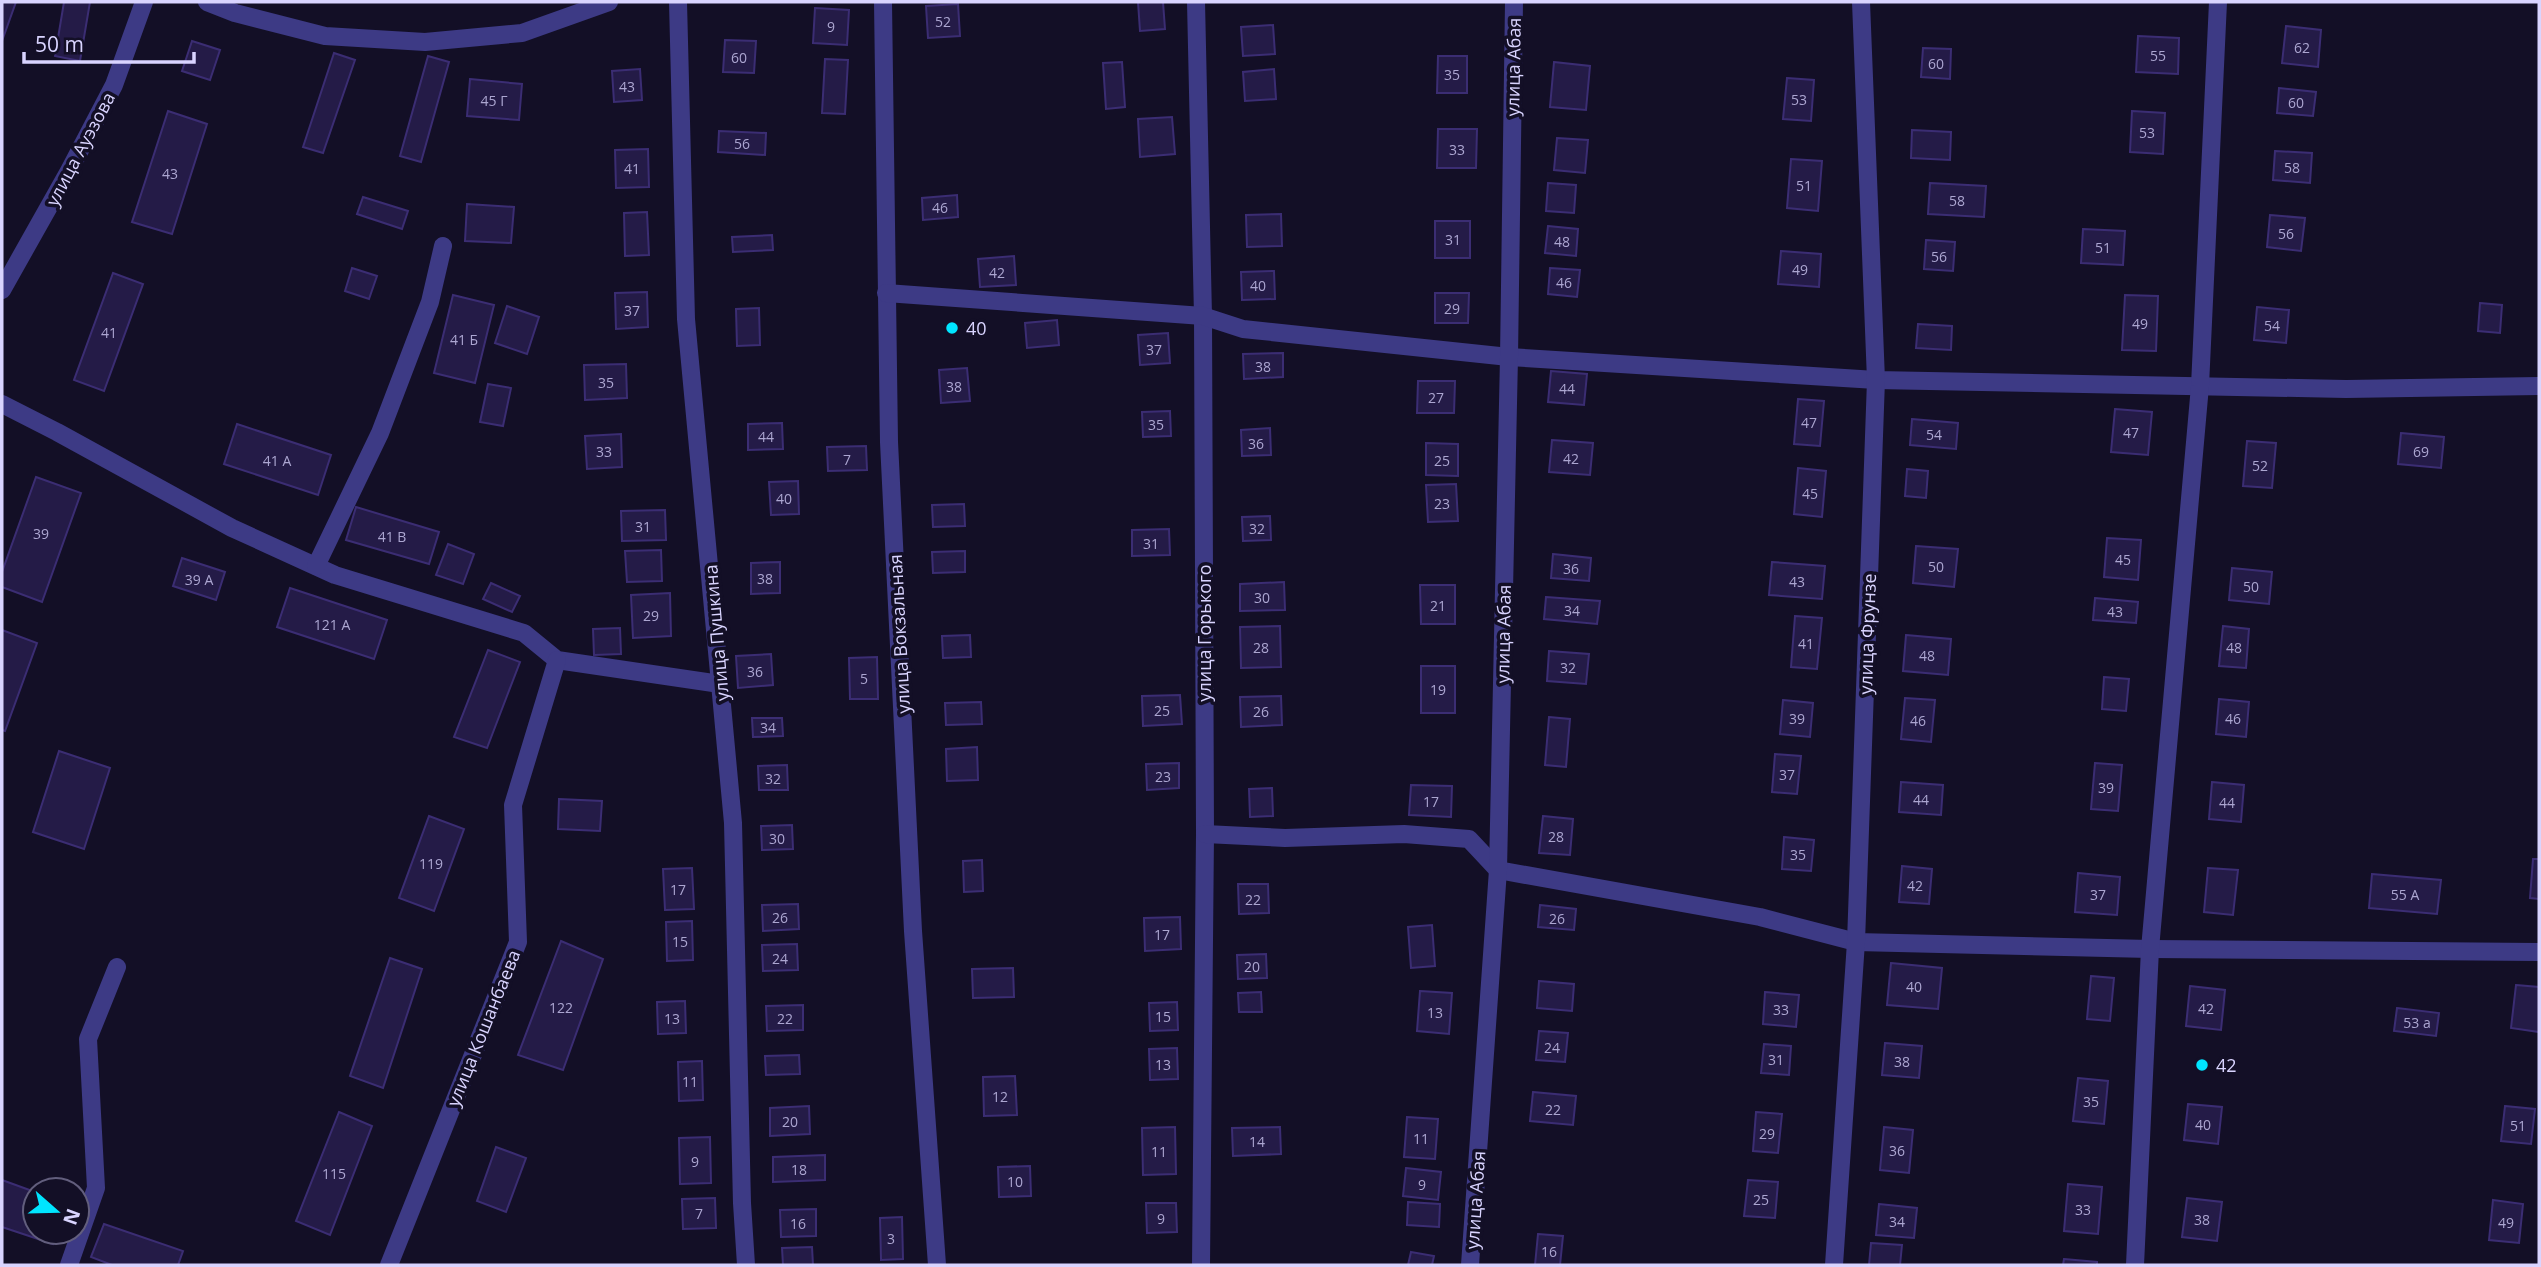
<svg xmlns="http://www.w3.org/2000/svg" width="2541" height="1267" viewBox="0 0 2541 1267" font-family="'Open Sans',sans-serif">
<rect width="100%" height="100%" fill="#130f26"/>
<g fill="#241b47" stroke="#3b2d73" stroke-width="2">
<polygon points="2,2 16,2 2,41"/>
<polygon points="64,2 90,2 80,61 55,56"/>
<polygon points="1138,2 1163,2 1165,29 1140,31"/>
<polygon points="958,4 960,36 928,38 926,6"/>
<polygon points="815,8 849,10 847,45 813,43"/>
<polygon points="1273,25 1275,54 1243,56 1241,27"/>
<polygon points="2286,26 2321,30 2318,67 2282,63"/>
<polygon points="2138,36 2179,38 2178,74 2136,72"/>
<polygon points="725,40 756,41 754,73 723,72"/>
<polygon points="192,41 220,50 210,80 182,71"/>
<polygon points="1923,48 1951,49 1950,79 1921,77"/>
<polygon points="334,53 355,60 323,153 303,147"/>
<polygon points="428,56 449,62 421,162 400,156"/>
<polygon points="1438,56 1467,56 1467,93 1437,93"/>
<polygon points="825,59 848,60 845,114 822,113"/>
<polygon points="1122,62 1125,107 1106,109 1103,63"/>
<polygon points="1554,62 1590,66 1586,110 1550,107"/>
<polygon points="640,69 642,100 614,102 612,71"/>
<polygon points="1274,69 1276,99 1245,101 1243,72"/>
<polygon points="1787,78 1814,80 1811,121 1783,119"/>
<polygon points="470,79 522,84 519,120 467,116"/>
<polygon points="2279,88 2316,92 2313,116 2277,113"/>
<polygon points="168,111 207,124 172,234 132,222"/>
<polygon points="2132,111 2165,113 2163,154 2130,152"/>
<polygon points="1172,117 1175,154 1140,157 1138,119"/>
<polygon points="1438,129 1477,129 1476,168 1437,168"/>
<polygon points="1912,130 1951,132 1950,160 1911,158"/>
<polygon points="719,131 766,133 765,155 718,152"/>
<polygon points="1557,138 1588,140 1585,173 1554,170"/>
<polygon points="648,149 649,187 616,188 615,150"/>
<polygon points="2275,151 2312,153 2310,183 2273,180"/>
<polygon points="1791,159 1822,161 1818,211 1787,208"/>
<polygon points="1548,183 1576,185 1574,213 1546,211"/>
<polygon points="1930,183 1986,186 1984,217 1928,214"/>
<polygon points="957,195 958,217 923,220 922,198"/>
<polygon points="363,197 408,211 402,229 357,214"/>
<polygon points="467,204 514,207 511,243 465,241"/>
<polygon points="647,212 649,255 625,256 624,213"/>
<polygon points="1281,214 1282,246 1247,247 1246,215"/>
<polygon points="2270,215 2305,218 2301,251 2267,247"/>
<rect x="1435" y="221" width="35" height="37"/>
<polygon points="1548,226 1578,229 1576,256 1545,253"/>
<polygon points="2083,229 2125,231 2123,265 2081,263"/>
<polygon points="772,235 773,250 733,252 732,237"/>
<polygon points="1926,240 1955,242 1953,271 1924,269"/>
<polygon points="1781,251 1821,254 1819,287 1778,284"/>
<polygon points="1014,256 1016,285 980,287 978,259"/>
<polygon points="352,268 377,276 369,299 345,291"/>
<polygon points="1550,268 1580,270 1577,297 1548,294"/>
<polygon points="1274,271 1275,299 1242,300 1241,272"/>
<polygon points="113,273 143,284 104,391 74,380"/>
<polygon points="647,292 648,327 616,329 615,293"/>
<polygon points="1435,293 1469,293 1468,323 1435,323"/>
<polygon points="453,295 494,305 475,383 434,373"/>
<polygon points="2125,295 2158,296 2156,351 2122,350"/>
<polygon points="2480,303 2502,305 2500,333 2478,331"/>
<polygon points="507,306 539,317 527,354 495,343"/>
<polygon points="2257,307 2289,310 2286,343 2254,340"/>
<polygon points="759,308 760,345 737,346 736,309"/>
<polygon points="1057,320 1059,345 1027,348 1025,323"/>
<polygon points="1918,324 1952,326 1951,350 1916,348"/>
<polygon points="1168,333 1170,363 1140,365 1138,335"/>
<polygon points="1283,353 1283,377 1244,379 1243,354"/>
<polygon points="626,364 627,398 585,400 584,365"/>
<polygon points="967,368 970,401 941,403 939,370"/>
<polygon points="1551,371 1587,374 1584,405 1548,402"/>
<polygon points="1418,381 1455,381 1454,413 1417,413"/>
<polygon points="488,384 511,388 503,426 480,422"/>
<polygon points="1798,399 1824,401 1820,446 1794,444"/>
<polygon points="2115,409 2152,412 2148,455 2111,452"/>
<polygon points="1170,411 1171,436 1143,437 1142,412"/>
<polygon points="1912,419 1958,423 1956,449 1910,445"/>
<polygon points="782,423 783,449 748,450 748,424"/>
<polygon points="237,424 331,455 318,495 224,464"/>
<polygon points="1270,428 1271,455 1242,456 1241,430"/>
<polygon points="2401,433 2444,437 2441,468 2398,464"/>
<polygon points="621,434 622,467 587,469 585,436"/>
<polygon points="1552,440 1593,443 1590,475 1549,472"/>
<polygon points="2247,441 2276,443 2272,488 2243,486"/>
<polygon points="1426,443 1458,444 1458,476 1426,475"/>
<polygon points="866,446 867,470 828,471 827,447"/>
<polygon points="1798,468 1826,471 1822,517 1794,514"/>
<polygon points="1907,469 1928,471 1926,498 1905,496"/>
<polygon points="36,477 81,493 42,602 2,587 2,572"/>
<polygon points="798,481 799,514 771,515 769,482"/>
<polygon points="1456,484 1458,521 1428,522 1426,485"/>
<polygon points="964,504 965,526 933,527 932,505"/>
<polygon points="356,507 439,532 429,564 346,540"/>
<polygon points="665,510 666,540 622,541 621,511"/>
<polygon points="1270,516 1271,540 1243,541 1242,517"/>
<polygon points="1169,529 1170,555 1132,556 1132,530"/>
<polygon points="2107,538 2141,540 2138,580 2104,577"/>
<polygon points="448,544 474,554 463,584 436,575"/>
<polygon points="1916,546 1958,549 1954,587 1913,583"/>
<polygon points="661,550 662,581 627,582 625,551"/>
<polygon points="965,551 965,572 933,573 932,552"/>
<polygon points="1553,554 1591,558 1589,581 1551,578"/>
<polygon points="182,558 225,572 216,600 173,586"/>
<polygon points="780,562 780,593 751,594 751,563"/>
<polygon points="1772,562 1825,566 1822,599 1769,595"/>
<polygon points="2232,568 2272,572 2269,604 2229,600"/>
<polygon points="1284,582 1285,610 1240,611 1240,584"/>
<polygon points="491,583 520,596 512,612 483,599"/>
<polygon points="1420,585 1455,585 1455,624 1421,624"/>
<polygon points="290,588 387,620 374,659 277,627"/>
<polygon points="670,593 671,636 633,638 631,595"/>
<polygon points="1546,597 1600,601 1597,624 1544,619"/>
<polygon points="2095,598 2138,602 2136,623 2093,620"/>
<polygon points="1795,616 1822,618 1817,669 1791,667"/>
<polygon points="1280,626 1281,667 1241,668 1240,627"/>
<polygon points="2223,626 2249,629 2246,668 2219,666"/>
<polygon points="620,628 621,654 594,655 593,629"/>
<polygon points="2,630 37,643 5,731 2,730"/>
<polygon points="970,635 971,657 943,658 942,636"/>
<polygon points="1906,635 1951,639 1948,675 1903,671"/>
<polygon points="488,650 520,662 487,748 454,737"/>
<polygon points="1549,651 1589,654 1586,684 1547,681"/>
<polygon points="771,654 773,685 738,688 736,656"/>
<polygon points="877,657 878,699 850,699 849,658"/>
<rect x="1421" y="666" width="34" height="47"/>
<polygon points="2104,677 2129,679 2126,711 2102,709"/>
<polygon points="1180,695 1182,724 1143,726 1142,696"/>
<polygon points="1281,696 1282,725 1241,727 1240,697"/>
<polygon points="1905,698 1935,700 1931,742 1901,739"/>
<polygon points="2219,699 2249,702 2246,737 2216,734"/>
<polygon points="1783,700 1813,703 1810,737 1780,734"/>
<polygon points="981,702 982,724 946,725 945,703"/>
<polygon points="1549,717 1570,719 1566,767 1545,765"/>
<polygon points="752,718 782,718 783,736 753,737"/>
<polygon points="977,747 978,780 947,781 946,749"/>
<polygon points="59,751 110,768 84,849 33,832"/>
<polygon points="1775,754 1801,756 1797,794 1772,792"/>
<polygon points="1179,763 1179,788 1147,790 1146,764"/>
<polygon points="2095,763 2122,765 2118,811 2091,809"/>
<polygon points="787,765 788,790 759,790 758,766"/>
<polygon points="1901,782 1943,785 1941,815 1899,812"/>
<polygon points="2212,782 2244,785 2241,822 2209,819"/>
<polygon points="1411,785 1452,786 1451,817 1409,815"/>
<polygon points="1272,788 1273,816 1250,817 1249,789"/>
<polygon points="559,799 602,801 600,831 558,829"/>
<polygon points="429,816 464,829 434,911 399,898"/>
<polygon points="1543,816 1573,819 1570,855 1539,853"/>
<polygon points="792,825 793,849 762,850 761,826"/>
<polygon points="1784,837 1814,840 1811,871 1782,869"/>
<polygon points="2533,859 2539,859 2539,899 2530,898"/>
<polygon points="982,860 983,891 964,892 963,861"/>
<polygon points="1902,866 1932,869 1929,904 1899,902"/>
<polygon points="692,868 694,909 665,910 663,869"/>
<polygon points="2208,868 2238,870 2233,915 2204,912"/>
<polygon points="2078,873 2120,877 2117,915 2075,912"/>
<polygon points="2372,874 2441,880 2437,914 2369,908"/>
<polygon points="1238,884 1268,884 1269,913 1239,914"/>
<polygon points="798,904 799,929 763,931 762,905"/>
<polygon points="1540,905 1576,909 1574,930 1538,927"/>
<polygon points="1180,917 1181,949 1145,951 1144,918"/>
<polygon points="692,921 693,960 667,961 666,922"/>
<polygon points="1432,925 1435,966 1411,968 1408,927"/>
<polygon points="561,941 603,959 563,1070 518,1055"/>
<polygon points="797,944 798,970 763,971 762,945"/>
<polygon points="1266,954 1267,978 1238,979 1237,955"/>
<polygon points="390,958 422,969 383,1088 350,1076"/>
<polygon points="1891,963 1942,968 1938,1009 1887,1005"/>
<polygon points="1013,968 1014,997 973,998 972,969"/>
<polygon points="2091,976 2114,978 2110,1021 2087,1019"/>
<polygon points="1539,981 1574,984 1572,1011 1537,1008"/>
<polygon points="2516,985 2539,987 2539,1032 2511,1028"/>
<polygon points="2190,986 2225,990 2221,1030 2186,1026"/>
<polygon points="1420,991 1452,993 1449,1034 1417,1031"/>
<polygon points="1261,992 1262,1012 1239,1012 1238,993"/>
<polygon points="1765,992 1799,995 1796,1027 1763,1024"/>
<polygon points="685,1001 686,1033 658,1034 657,1002"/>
<polygon points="1177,1002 1178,1030 1150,1031 1149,1003"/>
<polygon points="803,1005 803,1030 767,1031 766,1006"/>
<polygon points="2397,1008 2439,1013 2436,1036 2394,1031"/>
<polygon points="1539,1031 1568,1033 1565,1062 1536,1060"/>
<polygon points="1885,1043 1922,1046 1919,1078 1882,1075"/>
<polygon points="1764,1044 1791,1046 1789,1075 1761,1073"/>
<polygon points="1177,1048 1178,1079 1150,1080 1149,1049"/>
<polygon points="799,1055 800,1074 766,1075 765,1056"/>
<polygon points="702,1061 703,1100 679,1101 678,1062"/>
<polygon points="1015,1076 1017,1115 984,1116 983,1077"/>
<polygon points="2078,1078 2108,1081 2104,1124 2073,1121"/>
<polygon points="1533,1092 1576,1096 1573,1125 1530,1121"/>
<polygon points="2188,1104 2222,1107 2218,1144 2184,1140"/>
<polygon points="809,1106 810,1134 770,1136 770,1108"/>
<polygon points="2505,1106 2535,1109 2531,1144 2501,1141"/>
<polygon points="339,1112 372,1126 330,1235 296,1221"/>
<polygon points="1756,1112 1782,1114 1778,1153 1753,1151"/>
<polygon points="1407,1117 1438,1119 1435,1159 1404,1157"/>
<polygon points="1175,1127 1176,1174 1143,1175 1142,1128"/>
<polygon points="1280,1127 1281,1154 1233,1156 1232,1128"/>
<polygon points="1884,1127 1913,1130 1909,1173 1880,1170"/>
<polygon points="710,1137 711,1183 680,1184 679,1138"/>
<polygon points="496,1147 526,1158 506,1212 477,1201"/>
<polygon points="825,1155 825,1180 773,1182 773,1157"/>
<polygon points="1030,1166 1031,1196 999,1197 998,1167"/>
<polygon points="1406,1168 1441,1172 1438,1200 1403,1196"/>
<polygon points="2,1180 35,1192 35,1232 57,1232 53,1244 2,1227"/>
<polygon points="1748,1180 1778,1182 1775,1218 1744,1216"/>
<polygon points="2068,1184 2102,1187 2098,1234 2064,1231"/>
<polygon points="715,1198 716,1228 683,1229 682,1199"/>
<polygon points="2187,1198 2222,1202 2217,1241 2182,1237"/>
<polygon points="2493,1200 2523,1204 2519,1243 2489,1240"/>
<polygon points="1408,1202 1440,1204 1439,1227 1407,1225"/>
<polygon points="1146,1203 1176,1203 1177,1232 1147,1233"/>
<polygon points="1879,1204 1917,1208 1914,1238 1876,1235"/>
<polygon points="816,1209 816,1236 781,1237 780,1210"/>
<polygon points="902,1217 903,1259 881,1260 880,1218"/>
<polygon points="104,1224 183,1251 178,1265 112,1265 91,1257"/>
<polygon points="1538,1234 1563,1236 1560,1265 1535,1265"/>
<polygon points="1871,1243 1902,1245 1900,1265 1869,1265"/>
<polygon points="812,1247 813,1265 783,1265 782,1248"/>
<polygon points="1411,1252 1434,1256 1432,1265 1408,1265"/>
<polygon points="2064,1259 2097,1262 2097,1265 2063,1265"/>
</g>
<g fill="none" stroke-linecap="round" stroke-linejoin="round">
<g stroke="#3d3a85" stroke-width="18">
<polyline points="207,2 235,13 325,36 425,42 522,33 609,2"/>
<polyline points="678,2 686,319 733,823 742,1203 746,1265"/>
<polyline points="883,2 889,442 913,931 937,1265"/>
<polyline points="1196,2 1203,316 1205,834 1201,1265"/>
<polyline points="2,290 69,171 114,85 144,2"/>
<polyline points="886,293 1203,316 1243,329 1509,357 1876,380 2346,389 2539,386"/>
<polyline points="2,404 57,432 232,528 335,575 524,633 557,660 720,684"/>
<polyline points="316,566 380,433 430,302 443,246"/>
<polyline points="1205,834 1285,838 1404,834 1469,839 1498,870 1760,917 1856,942 2150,949 2539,952"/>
<polyline points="69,1265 96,1188 88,1039 117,967"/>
<polyline points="389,1265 518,942 513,805 557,660"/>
<polyline points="1470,1265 1498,870 1509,357 1514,2"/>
<polyline points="1834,1265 1856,942 1876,380 1861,2"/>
<polyline points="2135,1265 2150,949 2200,386 2218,2"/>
</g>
</g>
<g fill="#00e5ff" stroke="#130f26" stroke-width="2.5">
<circle cx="952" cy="328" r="7"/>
<circle cx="2202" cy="1065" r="7"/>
</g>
<g text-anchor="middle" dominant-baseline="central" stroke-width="7" stroke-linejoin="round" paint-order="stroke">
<g font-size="14" fill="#aca6d1">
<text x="943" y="21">52</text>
<text x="831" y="26">9</text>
<text x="2302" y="47">62</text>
<text x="2158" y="55">55</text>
<text x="739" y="57">60</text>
<text x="1936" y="63">60</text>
<text x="1452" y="74">35</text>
<text x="627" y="86">43</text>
<text x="1799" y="99">53</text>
<text x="494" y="100">45 Г</text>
<text x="2296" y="102">60</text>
<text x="2147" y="132">53</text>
<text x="742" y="143">56</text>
<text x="1457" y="149">33</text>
<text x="2292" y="167">58</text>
<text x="632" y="168">41</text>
<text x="170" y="173">43</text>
<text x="1804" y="185">51</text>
<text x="1957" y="200">58</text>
<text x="940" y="207">46</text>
<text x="2286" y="233">56</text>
<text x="1453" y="239">31</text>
<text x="1562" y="241">48</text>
<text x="2103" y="247">51</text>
<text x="1939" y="256">56</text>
<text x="1800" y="269">49</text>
<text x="997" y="272">42</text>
<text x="1564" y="282">46</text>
<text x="1258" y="285">40</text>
<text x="1452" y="308">29</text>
<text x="632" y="310">37</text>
<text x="2140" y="323">49</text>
<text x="2272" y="325">54</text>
<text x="109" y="332">41</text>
<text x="464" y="339">41 Б</text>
<text x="1154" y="349">37</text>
<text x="1263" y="366">38</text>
<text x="606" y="382">35</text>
<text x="954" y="386">38</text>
<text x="1567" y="388">44</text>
<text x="1436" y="397">27</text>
<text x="1809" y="422">47</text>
<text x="1156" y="424">35</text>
<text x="2131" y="432">47</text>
<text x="1934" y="434">54</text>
<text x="766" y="436">44</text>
<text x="1256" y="443">36</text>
<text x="604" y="451">33</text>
<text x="2421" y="451">69</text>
<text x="1571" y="458">42</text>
<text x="847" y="459">7</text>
<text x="277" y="460">41 А</text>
<text x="1442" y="460">25</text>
<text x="2260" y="465">52</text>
<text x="1810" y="493">45</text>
<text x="784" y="498">40</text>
<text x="1442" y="503">23</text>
<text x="643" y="526">31</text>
<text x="1257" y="528">32</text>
<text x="41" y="533">39</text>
<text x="392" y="536">41 В</text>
<text x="1151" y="543">31</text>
<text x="2123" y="559">45</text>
<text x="1936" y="566">50</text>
<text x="1571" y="568">36</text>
<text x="765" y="578">38</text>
<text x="199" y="579">39 A</text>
<text x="1797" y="581">43</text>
<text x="2251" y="586">50</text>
<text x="1262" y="597">30</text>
<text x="1438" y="605">21</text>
<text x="1572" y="610">34</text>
<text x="2115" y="611">43</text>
<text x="651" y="615">29</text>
<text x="332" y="624">121 A</text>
<text x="1806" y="643">41</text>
<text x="1261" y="647">28</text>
<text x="2234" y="647">48</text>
<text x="1927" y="655">48</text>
<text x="1568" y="667">32</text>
<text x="755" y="671">36</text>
<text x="864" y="678">5</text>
<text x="1438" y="689">19</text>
<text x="1162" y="710">25</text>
<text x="1261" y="711">26</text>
<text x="1797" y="718">39</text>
<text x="2233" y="718">46</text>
<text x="1918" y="720">46</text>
<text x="768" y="727">34</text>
<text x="1787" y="774">37</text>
<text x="1163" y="776">23</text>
<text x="773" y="778">32</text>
<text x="2106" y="787">39</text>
<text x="1921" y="799">44</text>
<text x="1431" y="801">17</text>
<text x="2227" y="802">44</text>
<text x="1556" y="836">28</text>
<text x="777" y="838">30</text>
<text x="1798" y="854">35</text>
<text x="431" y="863">119</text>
<text x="1915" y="885">42</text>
<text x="678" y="889">17</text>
<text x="2098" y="894">37</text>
<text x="2405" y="894">55 А</text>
<text x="1253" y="899">22</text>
<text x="780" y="917">26</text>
<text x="1557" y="918">26</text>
<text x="1162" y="934">17</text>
<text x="680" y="941">15</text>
<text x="780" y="958">24</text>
<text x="1252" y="966">20</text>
<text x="1914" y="986">40</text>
<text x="561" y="1007">122</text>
<text x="2206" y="1008">42</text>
<text x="1781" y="1009">33</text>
<text x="1435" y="1012">13</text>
<text x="1163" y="1016">15</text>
<text x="672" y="1018">13</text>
<text x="785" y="1018">22</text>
<text x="2417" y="1022">53 a</text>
<text x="1552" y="1047">24</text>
<text x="1776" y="1059">31</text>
<text x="1902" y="1061">38</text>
<text x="1163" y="1064">13</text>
<text x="690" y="1081">11</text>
<text x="1000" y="1096">12</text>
<text x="2091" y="1101">35</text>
<text x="1553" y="1109">22</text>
<text x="790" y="1121">20</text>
<text x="2203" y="1124">40</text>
<text x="2518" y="1125">51</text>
<text x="1767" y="1133">29</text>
<text x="1421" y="1138">11</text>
<text x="1257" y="1141">14</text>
<text x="1897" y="1150">36</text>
<text x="1159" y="1151">11</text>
<text x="695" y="1161">9</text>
<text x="799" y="1169">18</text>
<text x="334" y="1173">115</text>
<text x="1015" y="1181">10</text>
<text x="1422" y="1184">9</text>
<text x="1761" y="1199">25</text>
<text x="2083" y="1209">33</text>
<text x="699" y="1213">7</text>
<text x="1161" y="1218">9</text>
<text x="2202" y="1219">38</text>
<text x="1897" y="1221">34</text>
<text x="2506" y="1222">49</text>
<text x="798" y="1223">16</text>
<text x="891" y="1238">3</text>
<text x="1549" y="1251">16</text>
</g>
<g font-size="18" fill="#d9d4ff" stroke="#130f26">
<text transform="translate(1513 67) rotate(-89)">улица Абая</text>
<text transform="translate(80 149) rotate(-62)">улица Ауэзова</text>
<text transform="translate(716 633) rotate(-95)">улица Пушкина</text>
<text transform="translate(1204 633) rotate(-90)">улица Горького</text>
<text transform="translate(899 634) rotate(-93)">улица Вокзальная</text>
<text transform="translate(1503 634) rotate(-89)">улица Абая</text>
<text transform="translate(1867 634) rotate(-88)">улица Фрунзе</text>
<text transform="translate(483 1028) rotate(-68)">улица Кошанбаева</text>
<text transform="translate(1475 1200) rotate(-86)">улица Абая</text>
</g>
<g font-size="18" fill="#d9d4ff" stroke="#130f26" text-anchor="start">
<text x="966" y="328">40</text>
<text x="2216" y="1065">42</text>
</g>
</g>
<rect width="2541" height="1267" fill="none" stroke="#d9d4ff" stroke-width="7"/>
<g transform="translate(56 1211) rotate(110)"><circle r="33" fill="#130f26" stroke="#625e7d" stroke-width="2"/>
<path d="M0-5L12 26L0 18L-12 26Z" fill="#00e5ff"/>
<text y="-10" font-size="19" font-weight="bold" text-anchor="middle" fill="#d9d4ff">N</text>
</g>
<path d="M24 52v10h170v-10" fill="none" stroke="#d9d4ff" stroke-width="3.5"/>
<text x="35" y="52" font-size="21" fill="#d9d4ff" stroke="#130f26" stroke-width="5" paint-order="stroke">50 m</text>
</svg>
